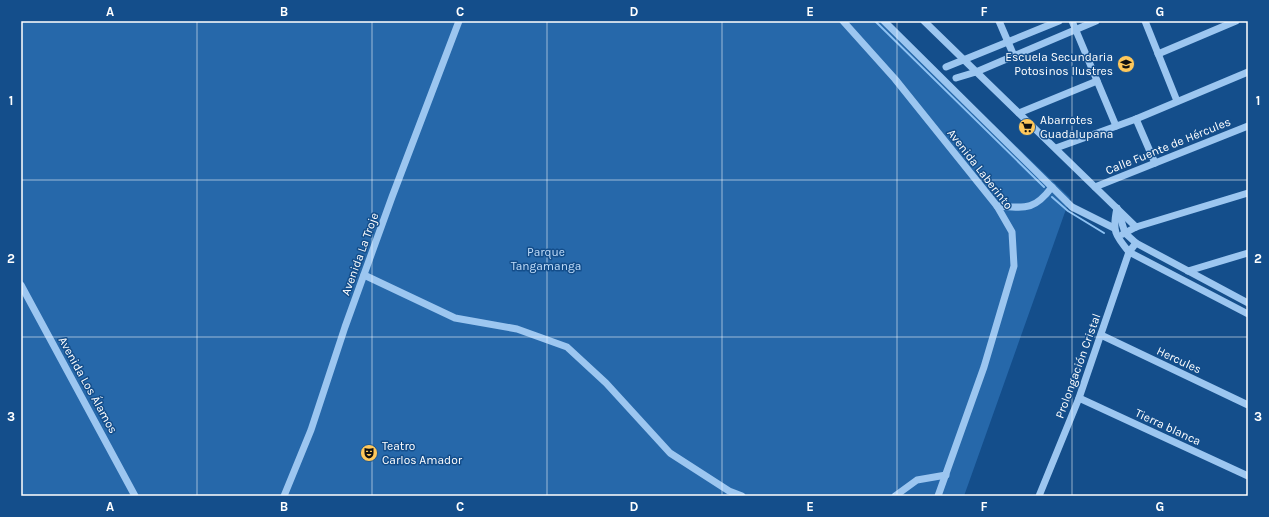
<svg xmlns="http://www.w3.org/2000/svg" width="1269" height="517" viewBox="0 0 1269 517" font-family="Karla,sans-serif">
<rect width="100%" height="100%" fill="#144e8b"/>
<polygon fill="#2668aa" points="21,21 888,21 914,48 1070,198 964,496 21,496"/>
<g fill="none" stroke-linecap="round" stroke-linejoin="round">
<g stroke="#8ec2f3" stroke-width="2">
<polyline points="875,21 1044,187"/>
<polyline points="1052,197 1068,211 1104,233"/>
</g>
<g stroke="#9cc6f0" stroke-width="7">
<polyline points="843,21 895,79 997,206 1012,232 1014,266 984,367 938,496"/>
<polyline points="884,21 1072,207 1114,228"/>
<polyline points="924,21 1136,227"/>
<polyline points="999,21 1014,56"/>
<polyline points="1072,21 1116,126"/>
<polyline points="1145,21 1177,101"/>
<polyline points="1158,54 1236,21"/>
<polyline points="946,67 1059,21"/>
<polyline points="956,78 976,72 1096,21"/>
<polyline points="1019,113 1097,81"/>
<polyline points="1136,119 1155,163"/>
<polyline points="1056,148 1136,119 1248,72"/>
<polyline points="1095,187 1248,126"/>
<path d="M997 206C1025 208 1034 211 1052 187"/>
<path d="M1117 208C1112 231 1115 235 1129 252L1248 314"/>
<polyline points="1118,210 1125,233 1136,243 1248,303"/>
<polyline points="1123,234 1136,227 1248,193"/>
<polyline points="1188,271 1248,253"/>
<polyline points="364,275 455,318 517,329 567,347 606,383 670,453 729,491 742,496"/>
<polyline points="21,285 135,496"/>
<polyline points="1101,335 1248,405"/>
<polyline points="1079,398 1248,476"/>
<polyline points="284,496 311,430 345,327 392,197 459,21"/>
<polyline points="895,496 917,480 946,475"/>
<polyline points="1039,496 1079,398 1129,252 1136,243"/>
</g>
</g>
<path fill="none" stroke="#fff" stroke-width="1" stroke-opacity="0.55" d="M197 21V496M372 21V496M547 21V496M722 21V496M897 21V496M1072 21V496M21 180H1248M21 337H1248"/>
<defs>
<g id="school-disc" transform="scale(0.9)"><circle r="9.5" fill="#ffc85b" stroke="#144e8b"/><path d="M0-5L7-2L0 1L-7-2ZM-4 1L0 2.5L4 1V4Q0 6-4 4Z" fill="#111"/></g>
<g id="supermarket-disc" transform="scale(0.9)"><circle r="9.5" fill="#ffc85b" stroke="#144e8b"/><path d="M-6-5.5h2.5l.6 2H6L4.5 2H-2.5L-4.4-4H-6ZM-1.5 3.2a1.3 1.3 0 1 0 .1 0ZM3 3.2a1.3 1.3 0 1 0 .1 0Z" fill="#111"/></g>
<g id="theatre-disc" transform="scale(0.9)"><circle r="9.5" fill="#ffc85b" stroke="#144e8b"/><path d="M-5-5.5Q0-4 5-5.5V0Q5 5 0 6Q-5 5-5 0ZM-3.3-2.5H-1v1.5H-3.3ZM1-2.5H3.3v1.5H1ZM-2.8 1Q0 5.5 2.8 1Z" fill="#111"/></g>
</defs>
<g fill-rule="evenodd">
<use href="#school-disc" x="1126" y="64"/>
<use href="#supermarket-disc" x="1027" y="127"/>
<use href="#theatre-disc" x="369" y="453"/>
</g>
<g text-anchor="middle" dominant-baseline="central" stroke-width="3" stroke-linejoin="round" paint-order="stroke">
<g font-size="12" fill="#fff" stroke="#144e8b" text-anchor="start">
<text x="1113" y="57" text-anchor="end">Escuela Secundaria<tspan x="1113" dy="14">Potosinos Ilustres</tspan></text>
<text x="1040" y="120">Abarrotes<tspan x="1040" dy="14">Guadalupana</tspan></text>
<text x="382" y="446">Teatro<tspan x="382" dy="14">Carlos Amador</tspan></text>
</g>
<g font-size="12" fill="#fff" stroke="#144e8b">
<text transform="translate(1168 146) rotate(-22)">Calle Fuente de Hércules</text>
<text transform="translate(980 169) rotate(52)">Avenida Laberinto</text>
<text transform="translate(360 254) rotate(-70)">Avenida La Troje</text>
<text transform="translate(1179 360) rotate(25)">Hercules</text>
<text transform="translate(1078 366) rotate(-70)">Prolongación Cristal</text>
<text transform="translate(88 385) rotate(61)">Avenida Los Álamos</text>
<text transform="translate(1168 427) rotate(25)">Tierra blanca</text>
</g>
<g font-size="12" fill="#c3dffc" stroke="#144e8b">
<text x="546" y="252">Parque<tspan x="546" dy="14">Tangamanga</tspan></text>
</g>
</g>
<rect width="1269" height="517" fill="none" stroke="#144e8b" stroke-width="44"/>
<rect x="22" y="22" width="1225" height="473" fill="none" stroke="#fff" stroke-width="1.5"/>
<g font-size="13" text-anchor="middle" font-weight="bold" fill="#fff">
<text x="110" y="16">A</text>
<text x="284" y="16">B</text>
<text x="460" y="16">C</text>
<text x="634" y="16">D</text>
<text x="810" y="16">E</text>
<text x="984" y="16">F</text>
<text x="1160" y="16">G</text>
<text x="11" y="105">1</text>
<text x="1258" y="105">1</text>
<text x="11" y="263">2</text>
<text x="1258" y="263">2</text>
<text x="11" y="421">3</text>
<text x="1258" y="421">3</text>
<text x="110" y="511">A</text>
<text x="284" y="511">B</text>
<text x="460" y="511">C</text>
<text x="634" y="511">D</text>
<text x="810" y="511">E</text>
<text x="984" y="511">F</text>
<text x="1160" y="511">G</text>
</g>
</svg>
